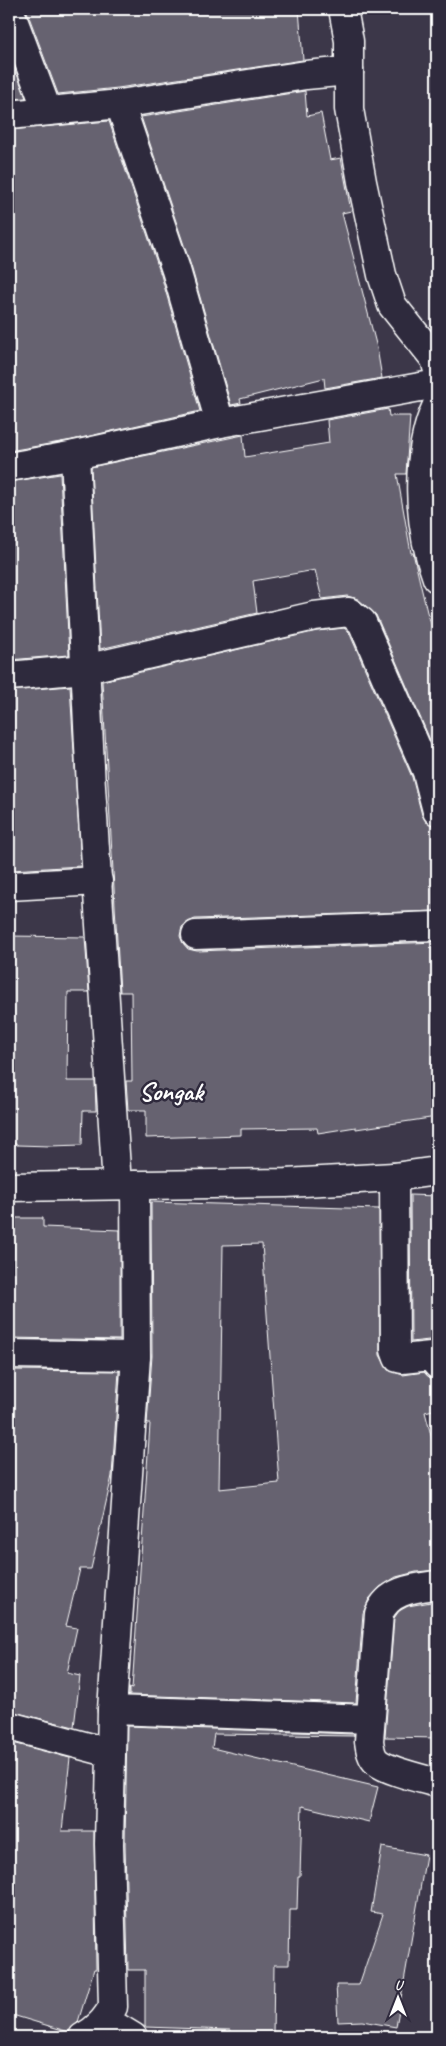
<svg xmlns="http://www.w3.org/2000/svg" width="446" height="2046" viewBox="0 0 446 2046" font-family="Caveat,sans-serif">
<rect width="100%" height="100%" fill="#3c3749"/>
<filter id="ink" filterUnits="userSpaceOnUse"><feTurbulence type="fractalNoise" baseFrequency=".02" numOctaves="2"/><feDisplacementMap in="SourceGraphic" scale="10" xChannelSelector="R" yChannelSelector="G"/><feConvolveMatrix kernelMatrix="1 2 1 2 8 2 1 2 1" color-interpolation-filters="sRGB"/></filter>
<g filter="url(#ink)">
<g fill="#666270" stroke="#fff" fill-rule="evenodd">
<polygon points="26,9 299,9 303,60 118,88 58,94"/>
<polygon points="9,53 26,98 9,99"/>
<polygon points="305,91 307,116 321,113 330,160 341,158 351,211 342,213 377,348 382,378 325,388 324,378 240,399 241,403 231,405 191,266 141,117"/>
<polygon points="109,121 161,275 200,411 72,440 9,451 9,130"/>
<polygon points="388,409 389,416 410,416 406,474 397,474 411,553 413,553 427,612 437,641 437,756 376,615 358,599 347,596 322,599 315,570 253,581 257,613 100,649 91,467 243,435 245,457 329,443 327,420"/>
<polygon points="60,474 69,655 9,660 9,482"/>
<polygon points="344,628 349,632 412,777 422,815 426,822 437,826 437,911 195,919 188,922 182,927 180,936 183,943 188,949 197,951 437,942 437,1117 356,1129 356,1127 318,1133 317,1128 241,1129 241,1135 146,1138 146,1110 128,1110 126,1081 132,1081 131,992 120,992 102,681 317,631"/>
<polygon points="70,686 81,866 11,870 9,834 9,691"/>
<polygon points="9,936 85,937 89,992 68,992 67,1081 95,1081 96,1111 83,1111 82,1145 50,1146 17,1145 17,1144 9,1143"/>
<polygon points="410,1195 437,1196 437,1342 429,1340 411,1342"/>
<path d="M151 1202 379 1209 380 1355 388 1370 403 1375 424 1372 430 1378 435 1379 437 1390V1409L425 1412 437 1458V1570L416 1572 396 1577 380 1587 369 1599 363 1613 356 1703 129 1695V1688L132 1689 150 1424H147L152 1356ZM262 1244 279 1483 219 1489 223 1245Z"/>
<polygon points="14,1218 43,1218 43,1227 120,1230 120,1340 9,1338 10,1272 13,1272"/>
<polygon points="9,1370 119,1371 112,1476 91,1569 80,1569 66,1626 77,1628 67,1673 80,1676 74,1727 9,1711"/>
<polygon points="437,1601 437,1738 385,1737 394,1618 399,1611 408,1606"/>
<polygon points="127,1726 354,1734 354,1736 214,1734 212,1748 378,1787 369,1822 302,1806 300,1876 298,1876 297,1910 290,1910 289,1965 274,1965 273,2036 230,2035 230,2030 145,2027 145,1970 128,1970 125,1844"/>
<polygon points="9,1742 70,1758 62,1831 94,1831 96,1969 94,1969 78,2022 69,2032 9,2014"/>
<polygon points="382,1847 426,1855 396,2027 362,2021 338,2022 336,1985 359,1985 383,1914 371,1912"/>
</g>
<g fill="none" stroke-linecap="round" stroke-linejoin="round">
<g stroke="#fff" stroke-width="31">
<g id="minor">
<polyline points="9,9 47,110"/>
<polyline points="343,9 349,41 349,109 362,182 382,275 392,305 435,359 437,367"/>
<polyline points="120,104 176,270 220,423"/>
<polyline points="9,115 120,104 306,75 349,71"/>
<path d="M437 405C414 455 418 527 437 578"/>
<polyline points="75,455 91,787 117,1185"/>
<polyline points="9,467 75,455 220,423 437,384"/>
<polyline points="9,676 85,669 314,616 349,612 362,622 427,772 437,811"/>
<polyline points="9,886 98,881"/>
<polyline points="196,935 437,926"/>
<polyline points="394,1177 395,1350 398,1358 402,1359 431,1356 437,1364"/>
<polyline points="9,1354 136,1356"/>
<path d="M437 1585C414 1588 388 1590 379 1614L369 1741C370 1748 371 1757 377 1762 388 1771 423 1779 437 1783"/>
<polyline points="112,1710 370,1719"/>
<polyline points="9,1726 111,1753"/>
<polyline points="105,2020 133,2037"/>
<path d="M83 2037C97 2030 105 2020 113 2007L109 1844 112 1710 136 1356 135 1185"/>
</g>
</g>
<g stroke="#fff" stroke-width="31">
<polyline id="major" points="9,1187 286,1183 394,1177 437,1171"/>
</g>
<use href="#minor" stroke="#2f2a3d" stroke-width="28"/>
<use href="#major" stroke="#2f2a3d" stroke-width="28"/>
</g>
</g>
<g text-anchor="middle" dominant-baseline="central" stroke-width="5" stroke-linejoin="round" paint-order="stroke">
<g font-size="26" font-weight="bold" fill="#fff" stroke="#2f2a3d">
<text x="171" y="1091">Songak</text>
</g>
</g>
<rect width="446" height="2046" fill="none" stroke="#2f2a3d" stroke-width="30"/>
<rect x="15" y="15" width="416" height="2016" fill="none" stroke="#fff" stroke-width="2" filter="url(#ink)"/>
<g transform="translate(398 1998)" stroke="#2f2a3d" stroke-width="4" paint-order="stroke">
<path d="M0-4L9 19L0 12L-9 19Z" fill="#ffffff"/>
<text y="-8" font-size="14" font-weight="bold" text-anchor="middle" fill="#ffffff">U</text>
</g>
</svg>
